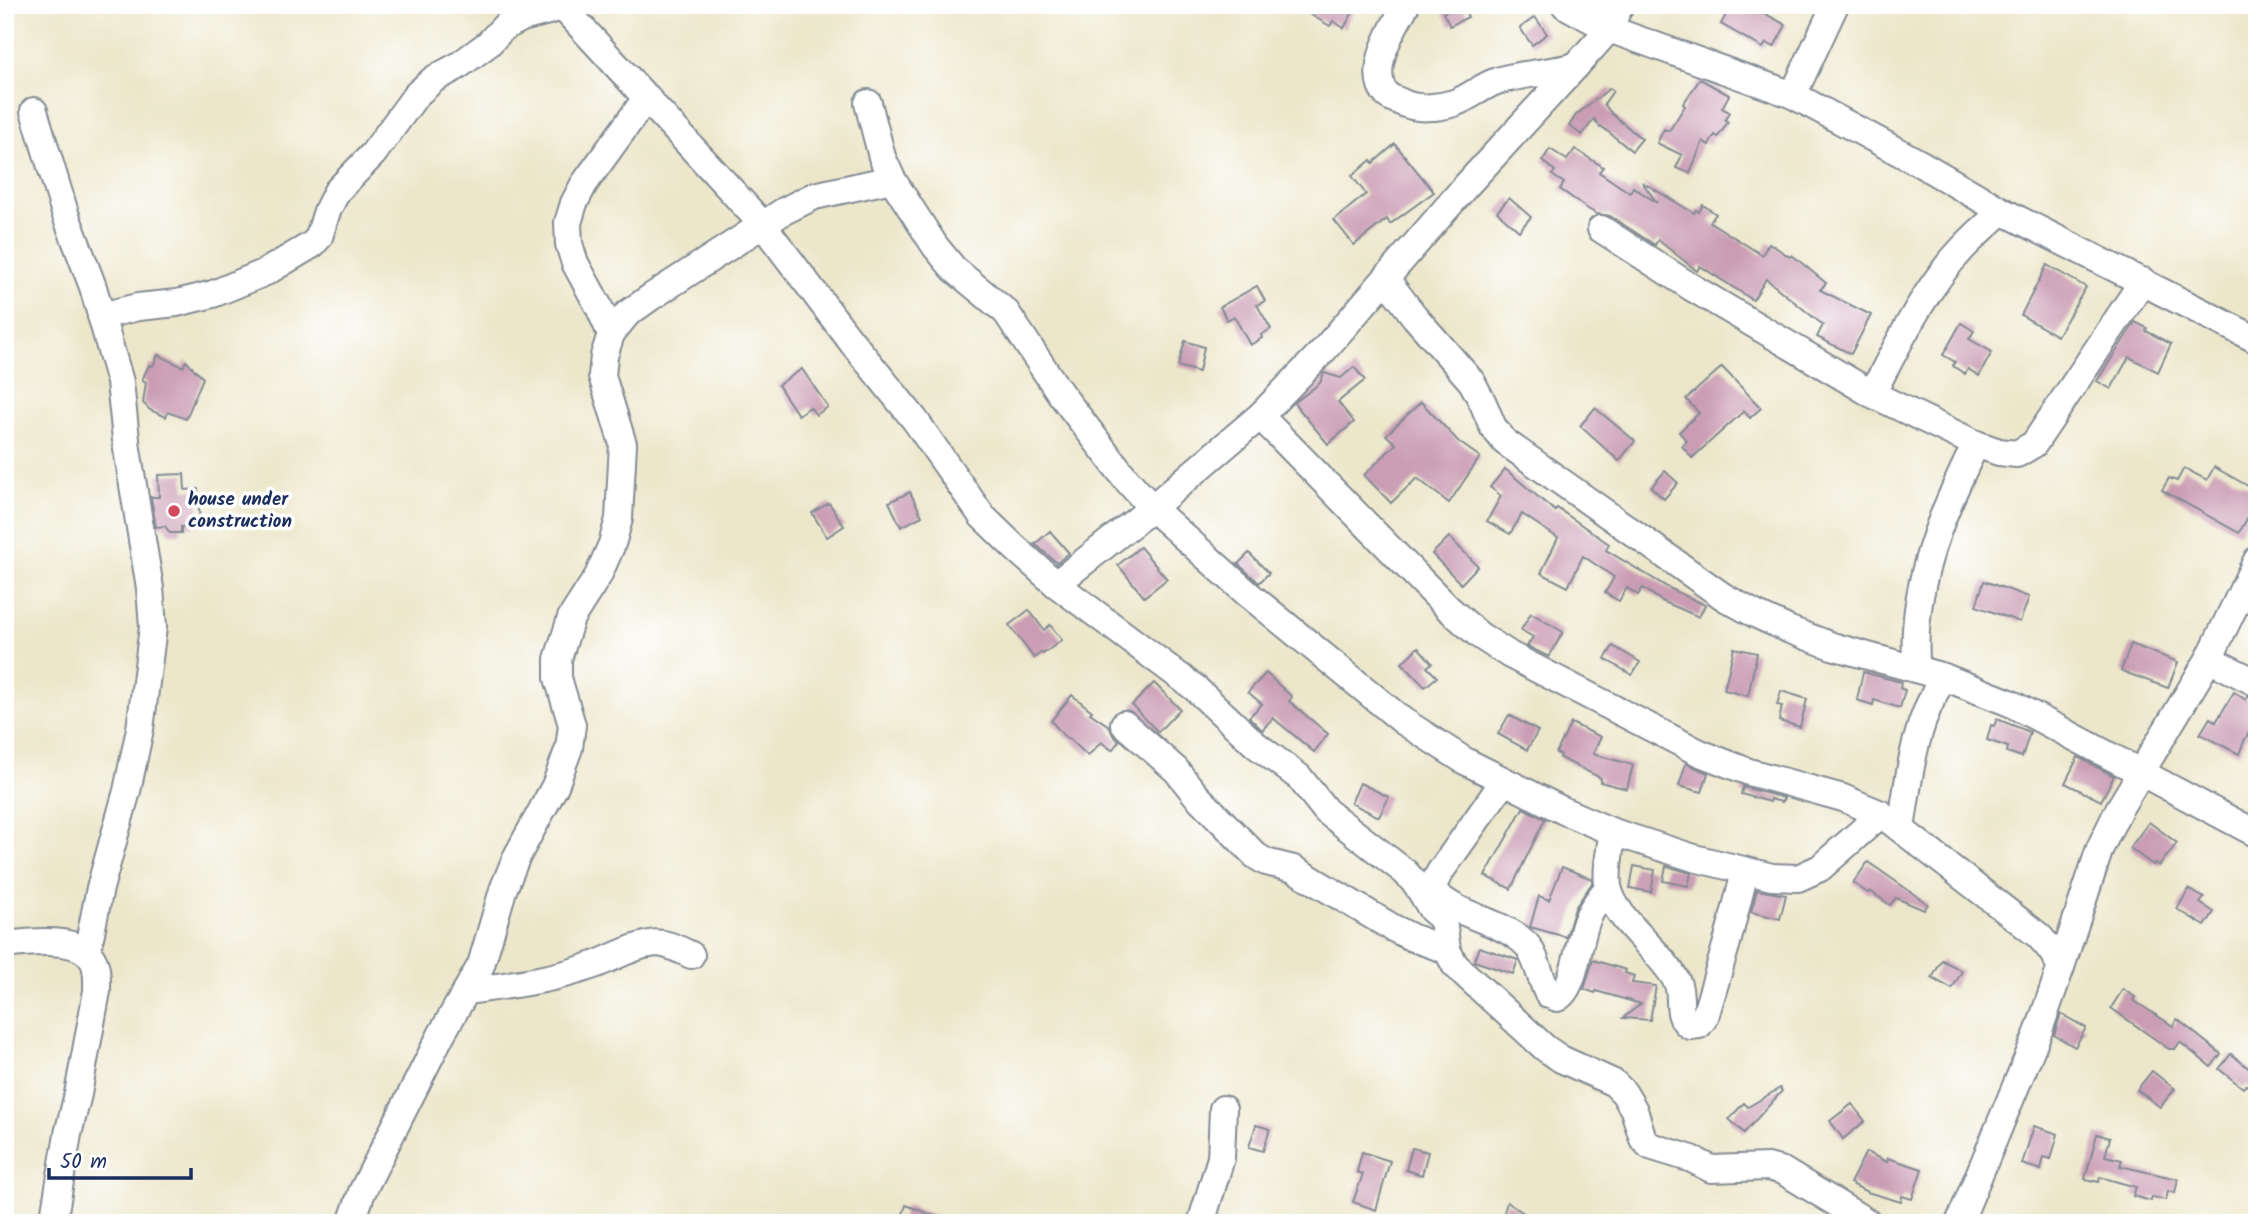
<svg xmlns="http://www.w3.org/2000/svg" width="2262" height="1228" viewBox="0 0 2262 1228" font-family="Kalam,sans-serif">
<rect width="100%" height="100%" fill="#fff"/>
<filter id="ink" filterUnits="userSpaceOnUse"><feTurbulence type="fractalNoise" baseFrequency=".0143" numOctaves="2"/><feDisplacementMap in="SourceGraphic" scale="14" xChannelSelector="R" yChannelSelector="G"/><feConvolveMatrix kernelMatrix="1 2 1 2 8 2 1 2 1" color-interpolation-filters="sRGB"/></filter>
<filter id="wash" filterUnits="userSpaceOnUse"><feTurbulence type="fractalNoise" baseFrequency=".00686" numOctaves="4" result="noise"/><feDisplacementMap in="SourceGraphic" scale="28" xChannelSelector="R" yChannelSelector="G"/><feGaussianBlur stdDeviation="1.57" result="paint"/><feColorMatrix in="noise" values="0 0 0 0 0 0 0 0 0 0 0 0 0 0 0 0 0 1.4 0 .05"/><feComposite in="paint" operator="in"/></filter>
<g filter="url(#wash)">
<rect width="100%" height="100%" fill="#ece7ca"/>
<g id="blocks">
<g fill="#ca9db4">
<polygon points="1294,5 1357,5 1344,28 1333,21 1330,26"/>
<polygon points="1458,5 1462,5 1468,17 1450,26 1443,13"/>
<polygon points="1731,5 1749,5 1786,25 1774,47 1766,43 1763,48 1721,24"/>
<polygon points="1535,17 1547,34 1532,45 1520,28"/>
<polygon points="1700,79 1729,95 1722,108 1729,112 1725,120 1728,122 1718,137 1715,135 1709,145 1703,141 1690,173 1676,168 1682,155 1657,143 1664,129 1669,131 1685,106 1683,104"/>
<polygon points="1610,88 1613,91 1604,104 1612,114 1642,139 1632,151 1601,126 1600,127 1594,119 1582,135 1569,126 1576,115"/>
<polygon points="1395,144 1434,192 1390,224 1387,219 1354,245 1334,220 1366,194 1352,176 1371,160 1373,163"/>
<polygon points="1550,149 1567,160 1575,149 1603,167 1599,172 1630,193 1633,187 1657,203 1642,182 1694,213 1696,210 1699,212 1703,205 1716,214 1710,222 1762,255 1769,243 1790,257 1792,255 1826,283 1820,290 1871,315 1851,354 1817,337 1823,325 1766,279 1753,300 1700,266 1697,271 1658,240 1655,245 1610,216 1597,214 1588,209 1560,189 1564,183 1552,175 1555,171 1542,161"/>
<polygon points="1509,198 1531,217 1519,231 1497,212"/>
<polygon points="2047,265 2086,287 2057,336 2021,315"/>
<polygon points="1257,286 1265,301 1257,305 1271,329 1261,335 1262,338 1250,345 1234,316 1227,320 1220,307"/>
<polygon points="2135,322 2147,328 2146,331 2171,344 2158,372 2129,357 2111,389 2097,381"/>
<polygon points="1961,323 1974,331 1969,339 1992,352 1979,376 1968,369 1965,374 1953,366 1955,362 1943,355"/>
<polygon points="1185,341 1204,347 1199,372 1178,366"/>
<polygon points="158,355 183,367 186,361 203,378 186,419 168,412 166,417 150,410 143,403 146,382 142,380 149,365 153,366"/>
<polygon points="1354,367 1365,380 1338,402 1354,422 1328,444 1294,403 1320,383 1324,373 1341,378"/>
<polygon points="1722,367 1761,408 1750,418 1744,411 1692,458 1682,446 1687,441 1679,432 1699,413 1686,399"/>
<polygon points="802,369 828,407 816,415 810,407 798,415 778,385"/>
<polygon points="1421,402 1459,442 1480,457 1449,503 1417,478 1391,503 1364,475 1396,444 1386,435"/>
<polygon points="1595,408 1635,441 1619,461 1580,426"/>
<polygon points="2214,467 2257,491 2257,501 2239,533 2162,490 2169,478 2177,481 2184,468 2207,480"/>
<polygon points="1505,469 1555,511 1557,508 1609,544 1606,550 1669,588 1705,605 1699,617 1662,601 1643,588 1638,595 1627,588 1619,601 1605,593 1614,577 1583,556 1568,587 1541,573 1558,538 1522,514 1510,534 1487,521 1501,496 1490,487"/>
<polygon points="1665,471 1678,483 1664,499 1651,487"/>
<polygon points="184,474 185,490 198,489 200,526 181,527 181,533 170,533 165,526 156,527 151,497 159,497 158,475"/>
<polygon points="910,492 922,516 901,527 889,502"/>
<polygon points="829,503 844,526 827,537 812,513"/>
<polygon points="1050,531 1069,553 1057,563 1035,544"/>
<polygon points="1449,537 1478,566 1461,584 1432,554"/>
<polygon points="1140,547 1167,579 1144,597 1118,565"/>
<polygon points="1249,553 1269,573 1259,583 1238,564"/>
<polygon points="1984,581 2029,597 2020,622 1976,606"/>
<polygon points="1029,610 1044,630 1050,625 1062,640 1043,654 1042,652 1034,658 1009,625"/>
<polygon points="1531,613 1563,632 1549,657 1527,646 1533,637 1521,630"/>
<polygon points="2131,644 2178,662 2168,688 2121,671"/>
<polygon points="1613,646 1640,662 1632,675 1605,659"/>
<polygon points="1418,647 1432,663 1427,667 1437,677 1425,687 1402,663"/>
<polygon points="1734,648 1757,653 1748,696 1724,690"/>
<polygon points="1863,672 1901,682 1900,688 1905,690 1900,708 1874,700 1873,705 1857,700"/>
<polygon points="1266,673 1292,697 1289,701 1328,734 1314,752 1273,718 1262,730 1249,717 1262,704 1248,692"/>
<polygon points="1154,683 1180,709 1158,732 1132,705"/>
<polygon points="1781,691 1807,699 1800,727 1779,721 1782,706 1777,705"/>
<polygon points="2234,692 2246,700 2248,696 2257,699 2257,720 2245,739 2239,754 2200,734 2210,718 2216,722"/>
<polygon points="1072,695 1092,711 1090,713 1109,726 1113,735 1119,741 1112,750 1101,742 1088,756 1069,738 1067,739 1051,721"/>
<polygon points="1509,715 1538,731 1527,750 1498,734"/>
<polygon points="1997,719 2030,732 2022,757 2007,752 2008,747 1987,740 1991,725 1994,726"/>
<polygon points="1571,723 1601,737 1593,754 1633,765 1627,789 1600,782 1601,778 1560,758 1561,755 1556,753"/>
<polygon points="2078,757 2114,776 2101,801 2065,783"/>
<polygon points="1686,763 1708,773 1702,792 1679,786"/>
<polygon points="1360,783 1389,797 1379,817 1351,803"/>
<polygon points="1743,787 1784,798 1782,802 1770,799 1770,802 1741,794"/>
<polygon points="1523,808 1545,819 1511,889 1485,876"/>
<polygon points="2149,822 2177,843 2159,866 2155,863 2153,865 2130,848"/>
<polygon points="1868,862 1928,904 1924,910 1896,898 1890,905 1870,891 1868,893 1853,883"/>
<polygon points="1634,866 1655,870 1651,892 1630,888"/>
<polygon points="1666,866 1691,873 1688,886 1663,881"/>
<polygon points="1562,867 1592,879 1592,883 1575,908 1566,937 1530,927 1539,896 1549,900"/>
<polygon points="2189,889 2204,898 2200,903 2214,912 2205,926 2177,909"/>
<polygon points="1757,890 1786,895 1780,919 1751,912"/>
<polygon points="1479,947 1518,960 1513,974 1474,961"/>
<polygon points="1593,960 1626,970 1625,973 1634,976 1632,983 1656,986 1650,1020 1623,1018 1641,1004 1596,991 1595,993 1584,989"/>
<polygon points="1942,960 1962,971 1952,989 1932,978"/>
<polygon points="2123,989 2135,997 2133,1000 2173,1026 2177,1019 2221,1054 2211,1067 2180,1042 2175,1049 2169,1049 2111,1008"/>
<polygon points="2061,1014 2086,1028 2075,1047 2054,1035"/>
<polygon points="2231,1054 2257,1075 2257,1092 2246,1085 2243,1088 2219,1069"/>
<polygon points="2152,1071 2175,1089 2160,1107 2137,1090"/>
<polygon points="1780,1088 1782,1091 1744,1133 1729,1119 1744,1103 1748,1107"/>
<polygon points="1852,1104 1865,1121 1843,1139 1830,1121"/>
<polygon points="1256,1125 1270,1129 1263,1151 1249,1147"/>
<polygon points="2034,1126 2058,1134 2051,1159 2044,1157 2041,1170 2022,1164"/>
<polygon points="2097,1134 2110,1138 2105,1156 2122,1160 2120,1166 2178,1179 2175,1193 2168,1191 2166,1200 2152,1197 2151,1201 2133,1196 2136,1187 2100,1177 2099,1182 2085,1179"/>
<polygon points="1412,1148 1428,1152 1422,1175 1406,1170"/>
<polygon points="1362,1152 1390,1161 1376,1210 1353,1202 1363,1174 1357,1172"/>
<polygon points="1866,1152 1887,1162 1888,1158 1922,1169 1912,1199 1902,1196 1901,1202 1867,1192 1850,1183"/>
<polygon points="1507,1202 1539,1223 1501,1223"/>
<polygon points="906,1205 948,1221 948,1223 900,1223"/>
</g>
</g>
</g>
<g filter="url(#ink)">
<use href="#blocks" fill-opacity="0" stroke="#848b94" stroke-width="2"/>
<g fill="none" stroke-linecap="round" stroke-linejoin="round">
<g stroke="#848b94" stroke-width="30">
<g id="minor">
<polyline points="561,5 763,225 851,341 915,420 982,516 1014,547 1056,584 1195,688 1256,745 1299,777 1326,811 1405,872 1417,885 1432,910 1444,920"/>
<path d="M1406 5C1393 27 1366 72 1387 95 1390 98 1397 100 1401 102 1416 110 1438 108 1454 103 1469 98 1482 86 1497 81 1523 73 1550 73 1576 66"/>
<polyline points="1565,5 1609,29 1793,95 1921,164 2002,211 2257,340"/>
<polyline points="1793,95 1835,5"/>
<polyline points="868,103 882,157 892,179 935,246 954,269 1006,312 1060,393 1126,479 1152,508 1248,594 1403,721 1465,761 1564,811 1613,832 1694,858 1772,877 1798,878 1820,868 1881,814"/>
<polyline points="34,111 65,213 93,287 120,382 127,449 150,588 153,627 140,729 127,791 100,888 87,952"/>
<polyline points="1601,229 1691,287 1872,394 1976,444 1999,452 2017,454 2034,444 2143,281"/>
<polyline points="1386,279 1415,317 1472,382 1483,403 1493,427 1505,442 1724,597 1755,614 1790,630 1832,646 1944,677 2010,703 2257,834"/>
<polyline points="101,316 138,307 177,303 213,294 266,272 313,244 319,237 327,211 337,191 373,154 416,95 434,79 458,66 488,44 504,27 522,18 563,7"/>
<polyline points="611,334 599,307 575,263 569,244 568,223 574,203 584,184 647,97"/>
<path d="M1872 394C1898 344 1924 289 1963 248 1975 235 1989 223 2002 211"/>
<polyline points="1260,416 1448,608 1479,635 1510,655 1700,753 1749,772 1843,798 1881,814 2039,936 2051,950 2061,967 2038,1033 1959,1223"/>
<polyline points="1056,584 1152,508 1260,416 1323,351 1464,188 1576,66 1609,29 1620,5"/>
<polyline points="2209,659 2257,683"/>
<path d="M1916 669C1916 656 1915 643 1916 630 1920 564 1947 502 1976 444"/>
<polyline points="1124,724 1176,770 1196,795 1256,856 1266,862 1294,869 1393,928 1413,938 1447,950"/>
<path d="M1504 781 1440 872 1434 883V892C1459 918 1502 920 1526 944 1535 953 1541 980 1548 994L1557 998C1577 988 1578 935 1589 915 1594 905 1601 896 1608 888"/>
<path d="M1901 829C1909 776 1914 723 1944 677"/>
<path d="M1613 832C1610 850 1606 868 1608 886 1613 919 1662 951 1677 982 1684 997 1674 1015 1690 1026L1699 1025 1705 1017 1728 939 1745 872"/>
<polyline points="1441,905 1447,950 1455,965 1545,1048 1561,1059 1614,1083 1624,1093 1634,1110 1643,1139 1650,1146 1692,1159 1711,1169 1768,1167 1783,1171 1869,1223"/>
<path d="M5 945C29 942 82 935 94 962 98 971 97 982 97 991L78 1094 68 1134 53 1223"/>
<polyline points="2061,967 2100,848 2119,809 2209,659 2257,560"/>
<path d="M467 991C510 985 553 980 594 965 613 958 630 947 650 944 664 941 678 949 691 955"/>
<polyline points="351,1223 362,1192 441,1035 481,965 503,890 516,858 555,786 569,748 572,725 558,678 558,659 571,618 598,576 612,544 619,519 623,444 602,376 604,356 611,334 627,314 651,297 784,211 814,196 892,179"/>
<polyline points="1201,1223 1221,1158 1223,1109"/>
</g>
</g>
<use href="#minor" stroke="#fff" stroke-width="26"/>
</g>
</g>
<circle fill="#d1495b" stroke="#fff" stroke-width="2.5" cx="174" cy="511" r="7"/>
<g text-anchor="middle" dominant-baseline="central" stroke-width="7" stroke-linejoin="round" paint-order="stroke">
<g font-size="19" font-weight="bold" fill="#1b2f5e" stroke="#fff" text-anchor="start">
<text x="188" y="500">house under<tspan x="188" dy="22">construction</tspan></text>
</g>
</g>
<rect width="2262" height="1228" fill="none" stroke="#fff" stroke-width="28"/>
<path d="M49 1168v10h142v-10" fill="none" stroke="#1b2f5e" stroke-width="3.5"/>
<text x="60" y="1168" font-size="21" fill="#1b2f5e" stroke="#ffffff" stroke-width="5" paint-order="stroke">50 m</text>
</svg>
